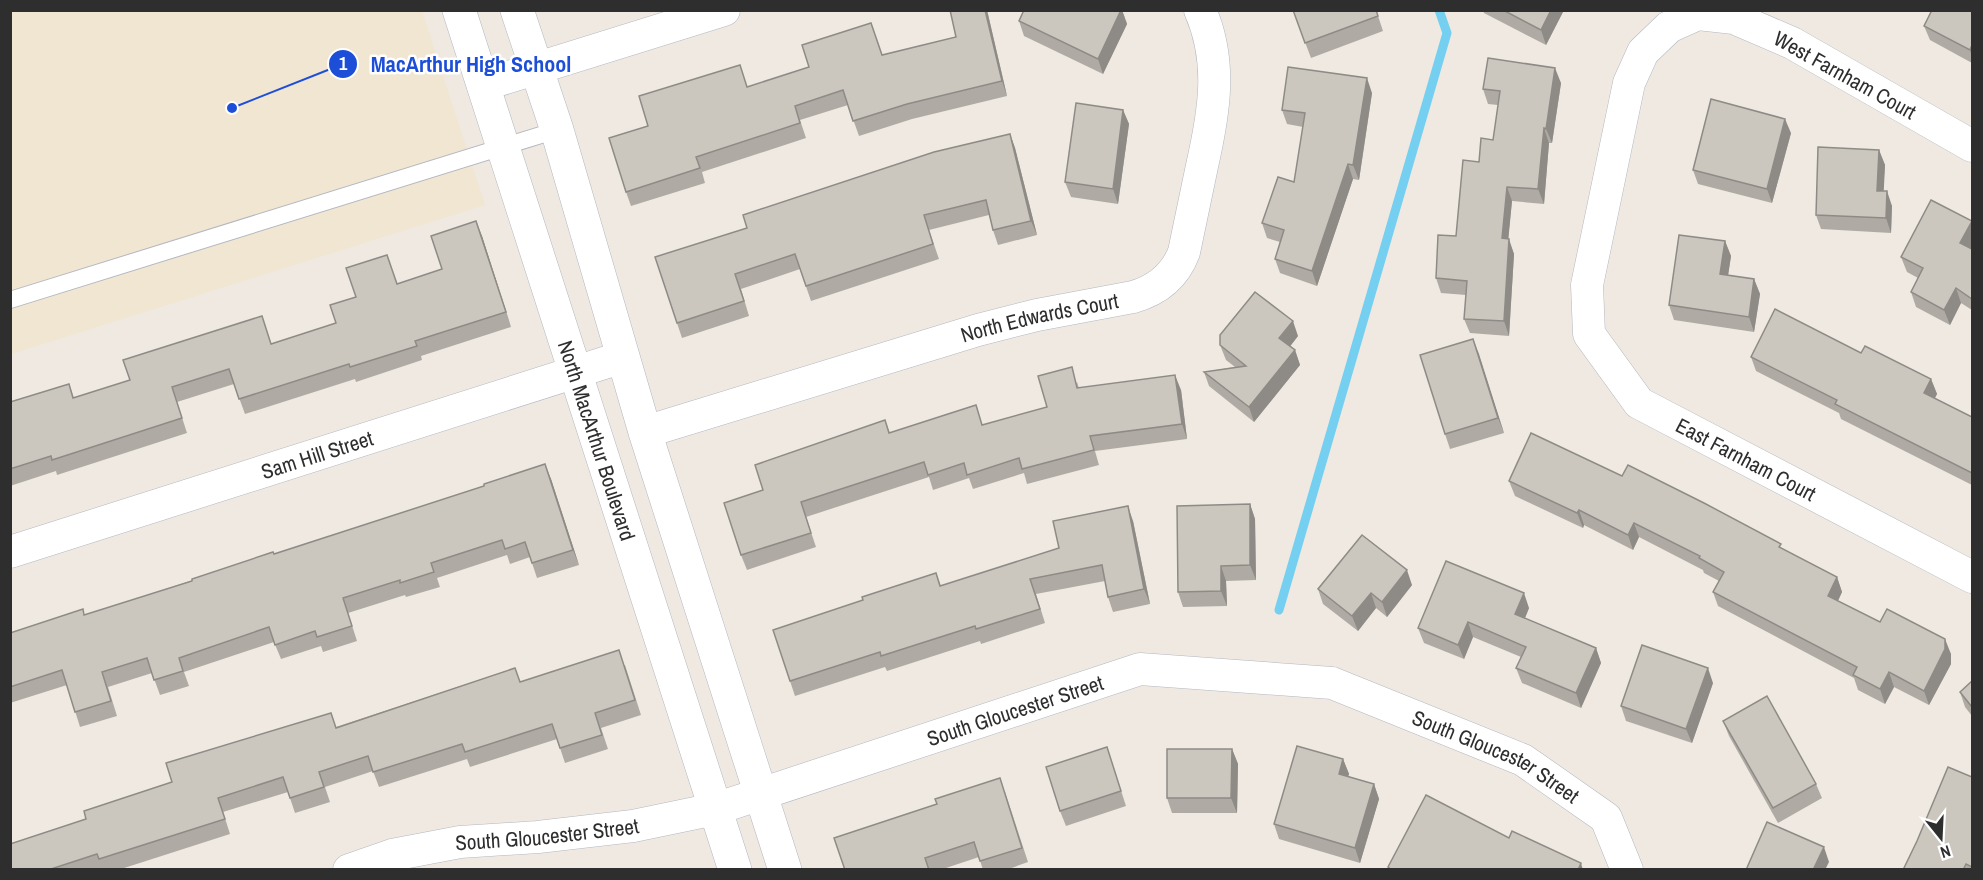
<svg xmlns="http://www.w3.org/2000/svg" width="1983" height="880" viewBox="0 0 1983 880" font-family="'Archivo Narrow',sans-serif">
<rect width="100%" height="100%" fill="#efe9e1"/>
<polygon fill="#f0e6d1" points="11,11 422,11 485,205 11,354"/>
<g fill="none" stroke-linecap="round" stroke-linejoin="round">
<polyline stroke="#75cff0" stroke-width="9" points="1279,610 1447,33 1439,10"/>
<g stroke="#b4b7c1" stroke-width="18">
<polyline id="lane" points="10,300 557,130"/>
</g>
<g stroke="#b4b7c1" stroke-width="33">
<g id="street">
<polyline points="483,85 724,10"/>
<path id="s1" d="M1972 146 1792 43 1734 18 1698 14 1669 27 1643 52 1629 83 1587 285 1589 334 1639 403 1972 577"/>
<path id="s2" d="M645 432 978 330 1037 315 1133 297C1158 290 1175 276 1184 252 1190 223 1196 194 1202 166 1214 113 1223 62 1200 10"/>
<path id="s3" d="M10 552 623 357"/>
<path id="s4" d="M349 870 392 855 460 842 538 837 633 826 715 809 1140 669 1332 683 1523 760 1606 818 1627 870"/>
</g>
</g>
<g stroke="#b4b7c1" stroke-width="34">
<g id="secondary">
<path id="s5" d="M459 10 735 870"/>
<polyline points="517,10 557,130 645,432 785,870"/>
</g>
</g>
<use href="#lane" stroke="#fff" stroke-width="16"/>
<use href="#street" stroke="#fff" stroke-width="32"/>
<use href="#secondary" stroke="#fff" stroke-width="33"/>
</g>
<g fill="#afaba4">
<polygon points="950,10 987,10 1007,96 912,119 859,136 848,105 800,120 806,138 702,172 705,183 631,206 626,192 648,126 809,67 871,23 882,55 956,37"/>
<polygon points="1024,10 1122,10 1127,24 1103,74 1024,36 1019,21"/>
<polygon points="1293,10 1376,10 1383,31 1311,58"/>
<polygon points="1483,10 1564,10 1546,45 1484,13"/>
<polygon points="1932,10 1972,10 1972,63 1930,40 1924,26"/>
<polygon points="1561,83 1552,143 1549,143 1544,204 1512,201 1508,239 1514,254 1509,336 1470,333 1464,319 1466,295 1441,293 1436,278 1456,236 1479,162 1493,140 1498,105 1488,104 1483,89"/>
<polygon points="1372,93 1359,180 1353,179 1317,286 1280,273 1275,259 1280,242 1267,238 1262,223 1294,182 1303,127 1287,124 1282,110"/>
<polygon points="1123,110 1129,124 1118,204 1071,197 1065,182"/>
<polygon points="1791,133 1772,203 1698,184 1693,170"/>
<polygon points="1010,134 1015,148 1037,235 998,245 993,230 989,215 929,230 939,259 811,301 800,269 741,289 749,316 682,338 677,323 747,228"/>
<polygon points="1879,150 1885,165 1883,191 1892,206 1891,233 1821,229 1816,215"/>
<polygon points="1972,223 1972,245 1971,248 1972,249 1972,310 1961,303 1950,325 1916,307 1911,292 1918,278 1907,272 1901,257"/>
<polygon points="482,236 511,327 421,356 422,360 356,382 355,379 245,414 234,384 177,402 187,433 57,475 56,471 10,486 10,402 69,384 74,398 272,344 336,323 397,284 442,269"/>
<polygon points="1725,241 1731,256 1728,275 1754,279 1760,294 1754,332 1674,320 1669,305"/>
<polygon points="1298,336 1290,346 1295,350 1300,365 1254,422 1209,386 1204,372 1235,367 1226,360 1220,345"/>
<polygon points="1473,339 1504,433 1450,449 1445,434"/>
<polygon points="1861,353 1931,379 1937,394 1935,398 1972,417 1972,485 1841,419 1839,413 1756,371 1751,357"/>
<polygon points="1077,382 1079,388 1181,390 1187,439 1095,451 1099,465 1027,484 1024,473 973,489 969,478 933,490 929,477 806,517 816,547 747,570 741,555 763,490 885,420 890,433 983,425 1047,407"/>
<polygon points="1622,476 1782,549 1837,577 1842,592 1838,601 1880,622 1951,654 1951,664 1929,705 1894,687 1885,704 1858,690 1854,678 1718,606 1713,592 1719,581 1704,573 1703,570 1639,537 1633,550 1584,525 1583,528 1515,496 1509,481"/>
<polygon points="551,479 579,565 537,578 530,557 510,564 507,555 437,578 440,587 406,597 405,595 348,613 357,641 323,652 321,646 281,659 274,642 184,672 189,686 160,695 152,673 108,687 117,716 80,727 67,685 10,703 10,633 85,615 274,554"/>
<polygon points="1250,504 1255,519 1256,580 1226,581 1227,606 1183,607 1178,592"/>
<polygon points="1133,521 1150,604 1113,612 1108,597 1105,581 1036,594 1045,623 981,644 980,641 887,671 885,667 795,696 790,681 863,600 936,573 941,586 1059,548"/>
<polygon points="1412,585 1387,617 1376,608 1358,631 1323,604 1318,589"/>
<polygon points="1529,608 1525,618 1596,648 1601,663 1581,708 1522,683 1516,668 1521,657 1473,637 1464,659 1424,643 1418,628"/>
<polygon points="625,665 641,715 601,728 608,749 565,763 557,739 470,767 467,759 379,787 373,771 325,787 330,802 295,813 288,792 223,812 230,834 118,870 103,870 103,868 99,870 10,870 336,727 515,668 520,682"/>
<polygon points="1972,681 1972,716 1965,707 1960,692"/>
<polygon points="1713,683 1692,743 1626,721 1621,706"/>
<polygon points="1723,721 1816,784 1822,798 1778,823 1729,736"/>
<polygon points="1107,747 1126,806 1066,826 1060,811"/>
<polygon points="1232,749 1238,764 1237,813 1172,813 1167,798"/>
<polygon points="1343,759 1349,774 1348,776 1374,784 1379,799 1360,863 1279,839 1274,824"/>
<polygon points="1972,777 1972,870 1903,870"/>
<polygon points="1005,792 1028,862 1006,870 983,870 979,857 940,870 845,870"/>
</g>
<g fill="#8e8b86">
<polygon points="985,10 987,10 1007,96 1002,81"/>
<polygon points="1121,10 1122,10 1127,24 1103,74 1098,59"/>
<polygon points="1551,10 1564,10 1546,45 1541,30"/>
<polygon points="1972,45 1972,57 1970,50"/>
<polygon points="1555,68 1561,83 1552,143 1546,129"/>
<polygon points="1367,78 1372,93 1359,180 1353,165"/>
<polygon points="1123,110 1129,124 1118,204 1113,189"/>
<polygon points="1785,119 1791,133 1772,203 1767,189"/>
<polygon points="1544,128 1549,143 1544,204 1538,189"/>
<polygon points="1010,134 1015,148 1037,235 1031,221"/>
<polygon points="1879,150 1885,165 1883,206 1877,191"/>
<polygon points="1348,164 1353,179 1317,286 1312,271"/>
<polygon points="1507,187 1512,201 1507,253 1502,238"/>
<polygon points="1887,191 1892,206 1891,233 1886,218"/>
<polygon points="476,221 482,236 511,327 506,312"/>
<polygon points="1972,221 1972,245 1966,258 1960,243"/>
<polygon points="1509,239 1514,254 1509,336 1504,321"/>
<polygon points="1725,241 1731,256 1726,289 1720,274"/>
<polygon points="1754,279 1760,294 1754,332 1749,317"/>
<polygon points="1956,288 1961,303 1950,325 1944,310"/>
<polygon points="1293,321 1298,336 1285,353 1279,338"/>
<polygon points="1473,339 1479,354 1504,433 1498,418"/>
<polygon points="1295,350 1300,365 1254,422 1249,407"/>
<polygon points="1175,375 1181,390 1187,439 1182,424"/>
<polygon points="1931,379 1937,394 1930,407 1924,393"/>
<polygon points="545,464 551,479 579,565 573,550"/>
<polygon points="1250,504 1255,519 1256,580 1250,565"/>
<polygon points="1128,506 1133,521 1150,604 1144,589"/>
<polygon points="1579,510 1584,525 1583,528 1577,513"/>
<polygon points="1634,523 1639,537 1633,550 1628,535"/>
<polygon points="1221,566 1226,581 1227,606 1221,591"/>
<polygon points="1407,570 1412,585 1387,617 1382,602"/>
<polygon points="1837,577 1842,592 1833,611 1828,596"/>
<polygon points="1371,593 1376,608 1358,631 1352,616"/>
<polygon points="1524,593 1529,608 1521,628 1515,614"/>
<polygon points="1468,622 1473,637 1464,659 1458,645"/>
<polygon points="1945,639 1951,654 1951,664 1929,705 1924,691"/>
<polygon points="1596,648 1601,663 1581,708 1576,693"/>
<polygon points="1708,668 1713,683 1692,743 1686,729"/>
<polygon points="1889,672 1894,687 1885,704 1880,689"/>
<polygon points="1232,749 1238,764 1237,813 1231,798"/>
<polygon points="1343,759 1349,774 1344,789 1339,774"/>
<polygon points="1374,784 1379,799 1360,863 1355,848"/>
<polygon points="1824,847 1829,862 1825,870 1813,870"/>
<polygon points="1581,863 1583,870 1578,870"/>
</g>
<g fill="#cbc7bf" stroke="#8e8b86" stroke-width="1.5">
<polygon points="950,10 985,10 1002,81 907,104 853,121 843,90 795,106 800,123 696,157 700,168 626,192 609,138 648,126 639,96 740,65 747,87 809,67 802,45 871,23 882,55 956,37"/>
<polygon points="1024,10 1121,10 1098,59 1019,21"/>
<polygon points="1293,10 1376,10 1378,16 1305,43"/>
<polygon points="1503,10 1551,10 1541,30"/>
<polygon points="1932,10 1972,10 1972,45 1970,50 1924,26"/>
<polygon points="1488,58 1555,68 1546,129 1544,128 1538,189 1507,187 1502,238 1509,239 1504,321 1464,319 1467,281 1436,278 1438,235 1456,236 1463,160 1479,162 1481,138 1493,140 1500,91 1483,89"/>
<polygon points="1288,67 1367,78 1353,165 1348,164 1312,271 1275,259 1284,230 1262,223 1278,177 1294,182 1305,113 1282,110"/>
<polygon points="1711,99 1785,119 1767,189 1693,170"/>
<polygon points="1076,103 1123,110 1113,189 1065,182"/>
<polygon points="1010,134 1031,221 993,230 986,200 924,215 933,244 806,286 795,254 735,274 744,301 677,323 655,257 747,228 743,215 934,152"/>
<polygon points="1818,147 1879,150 1877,191 1887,191 1886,218 1816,215"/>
<polygon points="1931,200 1972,221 1960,243 1972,249 1972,299 1956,288 1944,310 1911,292 1923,268 1901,257"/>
<polygon points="476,221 506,312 415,341 417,346 350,367 349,364 239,399 229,369 172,387 182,418 52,460 51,456 10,469 10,402 69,384 73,398 130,380 123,360 262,316 271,344 336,323 330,305 356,297 346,268 387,255 397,284 442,269 431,236"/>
<polygon points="1679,235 1725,241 1720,274 1754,279 1749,317 1669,305"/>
<polygon points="1255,292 1293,321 1279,338 1295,350 1249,407 1204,372 1246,366 1220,345 1220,335"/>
<polygon points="1775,309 1861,353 1865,346 1931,379 1924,393 1972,417 1972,473 1835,404 1837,400 1751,357"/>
<polygon points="1473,339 1498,418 1445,434 1420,355"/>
<polygon points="1072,367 1077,388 1175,375 1182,424 1090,436 1094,450 1022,469 1019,458 967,475 964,463 928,475 924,462 801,502 811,533 741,555 724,503 763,490 755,465 885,420 889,433 976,405 982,425 1047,407 1038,376"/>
<polygon points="1531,433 1622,476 1628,465 1704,503 1781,544 1779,547 1837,577 1828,596 1880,622 1887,609 1945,639 1945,649 1924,691 1889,672 1880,689 1853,675 1857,667 1713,592 1724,572 1699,558 1700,556 1634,523 1628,535 1579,510 1577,513 1509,481"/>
<polygon points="545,464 573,550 532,563 525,542 505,549 502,540 431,563 434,572 400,583 400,580 343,598 352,626 317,637 315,631 275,645 269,627 179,658 183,671 154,680 147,658 102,672 111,701 75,712 62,670 10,687 10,633 83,609 84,615 192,581 192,579 273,552 274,554 484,486 484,484"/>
<polygon points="1250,504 1250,565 1221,566 1221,591 1178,592 1177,506"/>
<polygon points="1128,506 1144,589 1108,597 1102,565 1030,579 1040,609 976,629 975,626 881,656 880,652 790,681 773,630 863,600 862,597 936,573 940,586 1059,548 1053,521"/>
<polygon points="1362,535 1407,570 1382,602 1371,593 1352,616 1318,589"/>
<polygon points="1446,561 1524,593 1515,614 1596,648 1576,693 1516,668 1526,647 1468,622 1458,645 1418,628"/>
<polygon points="1642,645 1708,668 1686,729 1621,706"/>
<polygon points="619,650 635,700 595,713 602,735 560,748 552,724 465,752 462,744 373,772 368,756 319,772 324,787 290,798 283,777 218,798 225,819 99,859 97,854 48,870 10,870 10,844 86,819 84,811 172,782 166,763 331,713 336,728 515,668 520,682"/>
<polygon points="1972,681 1972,707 1960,692"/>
<polygon points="1767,696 1816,784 1773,808 1723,721"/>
<polygon points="1297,746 1343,759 1339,774 1374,784 1355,848 1274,824"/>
<polygon points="1107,747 1121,791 1060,811 1046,767"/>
<polygon points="1167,749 1232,749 1231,798 1167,798"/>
<polygon points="1948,767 1972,777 1972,867 1966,864 1963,870 1903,870 1917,841"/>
<polygon points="1000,778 1022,848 980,861 974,842 925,858 929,870 845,870 834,838 937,804 935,799"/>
<polygon points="1426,795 1509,838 1512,831 1581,863 1578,870 1392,870 1388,867"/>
<polygon points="1767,822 1824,847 1813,870 1746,870"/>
</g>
<g text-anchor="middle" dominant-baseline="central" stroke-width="5" stroke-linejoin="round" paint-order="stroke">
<g font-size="21" fill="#2e2e2e" stroke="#fff">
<text transform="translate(1845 75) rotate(29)">West Farnham Court</text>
<text stroke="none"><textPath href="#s2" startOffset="411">North Edwards Court</textPath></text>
<text stroke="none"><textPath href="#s5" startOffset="452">North MacArthur Boulevard</textPath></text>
<text stroke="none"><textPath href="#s3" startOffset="322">Sam Hill Street</textPath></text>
<text stroke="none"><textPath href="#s1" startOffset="870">East Farnham Court</textPath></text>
<text stroke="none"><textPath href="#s4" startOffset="688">South Gloucester Street</textPath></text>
<text stroke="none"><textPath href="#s4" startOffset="1192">South Gloucester Street</textPath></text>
<text stroke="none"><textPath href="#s4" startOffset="202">South Gloucester Street</textPath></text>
</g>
</g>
<path fill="none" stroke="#1d4ed8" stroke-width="2" d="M232 108L343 64"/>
<g fill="#1d4ed8" stroke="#fff" stroke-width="2">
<circle cx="232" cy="108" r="6"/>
<circle cx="343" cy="64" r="15"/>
</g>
<g font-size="18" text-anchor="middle" font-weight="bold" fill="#fff">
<text x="343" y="70">1</text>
</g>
<g font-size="22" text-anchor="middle" font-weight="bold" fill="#1d4ed8" stroke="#fff" stroke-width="5" stroke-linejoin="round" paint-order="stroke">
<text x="471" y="72">MacArthur High School</text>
</g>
<rect width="1983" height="880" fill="none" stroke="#2e2e2e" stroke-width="24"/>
<g transform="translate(1941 838) rotate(162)" stroke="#ffffff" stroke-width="4.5" paint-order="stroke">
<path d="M0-4.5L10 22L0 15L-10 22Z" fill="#2e2e2e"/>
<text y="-9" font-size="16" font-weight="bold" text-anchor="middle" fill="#2e2e2e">N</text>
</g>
</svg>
